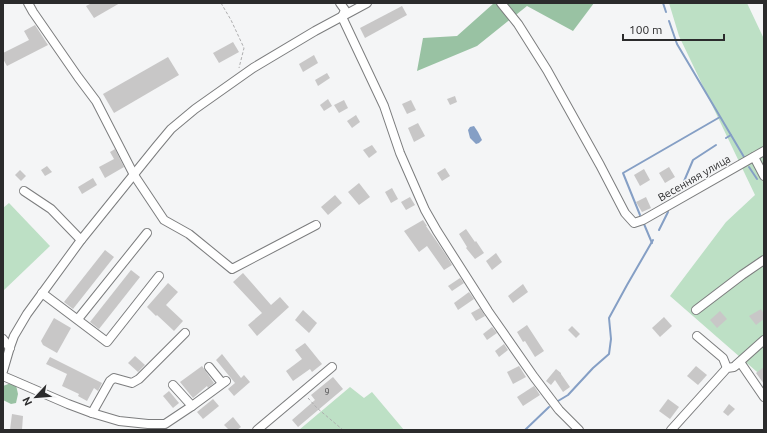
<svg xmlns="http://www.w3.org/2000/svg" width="767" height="433" viewBox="0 0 767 433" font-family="Ubuntu,sans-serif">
<rect width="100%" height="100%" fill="#f4f5f6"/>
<g fill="#bde0c5">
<polygon points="669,3 747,3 764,39 764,378 670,296 726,222 755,195 679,36"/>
<polygon points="9,203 50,246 3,291 3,208"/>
<polygon points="350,387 364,398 372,392 404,430 299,430"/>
</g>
<g fill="#99c2a3">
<polygon points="494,3 594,3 573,31 527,6 477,46 417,71 423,38 457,36"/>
<polygon points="11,383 16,385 18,394 16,403 11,404 3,400 3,386"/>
</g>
<polygon fill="#859fc5" points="474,126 478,132 482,140 479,143 476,144 470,138 468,130 470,127"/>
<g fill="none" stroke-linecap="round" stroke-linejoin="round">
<g stroke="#859fc5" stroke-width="2">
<polyline points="663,3 666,12"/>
<polyline points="669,21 677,44 744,157"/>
<polyline points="726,138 731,135"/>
<polyline points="749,167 757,179"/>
<polyline points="682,186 693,160 716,145"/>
<polyline points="640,215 623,173 720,117"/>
<polyline points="644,224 652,243"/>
<polyline points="659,230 668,212"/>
<polyline points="558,401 568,395 593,368 609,354 611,339 609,318 627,285 653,240"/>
<polyline points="525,430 549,407"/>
</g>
</g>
<g fill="#c8c7c7">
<polygon points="92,3 120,3 94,18 86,6"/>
<polygon points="402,6 407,15 365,38 360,28"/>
<polygon points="35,25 48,45 7,66 3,59 3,53 29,40 24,31"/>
<polygon points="233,42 239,52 219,63 213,53"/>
<polygon points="314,55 318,63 303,72 299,64"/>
<polygon points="168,57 179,75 114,113 103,94"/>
<polygon points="327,73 330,78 318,86 315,80"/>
<polygon points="455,96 457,102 450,105 447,99"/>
<polygon points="328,99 332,106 324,111 320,105"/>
<polygon points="344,100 348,108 339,113 334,105"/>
<polygon points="411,100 416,110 407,114 402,104"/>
<polygon points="356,115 360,122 352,128 347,121"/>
<polygon points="418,123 425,136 414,142 408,128"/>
<polygon points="372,145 377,152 369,158 363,150"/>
<polygon points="115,149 124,167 105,178 99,167 114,159 110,152"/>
<polygon points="47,166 52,172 45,176 41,170"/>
<polygon points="669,167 675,177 665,183 659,173"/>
<polygon points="445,168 450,176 442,181 437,173"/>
<polygon points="644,169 650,180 640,186 634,175"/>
<polygon points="20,170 26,176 21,181 15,175"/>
<polygon points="93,178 97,185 82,194 78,187"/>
<polygon points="359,183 370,197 359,205 348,192"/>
<polygon points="392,188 398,199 391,203 385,192"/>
<polygon points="335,195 342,203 328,215 321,207"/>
<polygon points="410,197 415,205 406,210 401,202"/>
<polygon points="646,197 651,208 642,212 636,202"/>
<polygon points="423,220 427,226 426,226 446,255 452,265 444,270 427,246 419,252 404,231"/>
<polygon points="466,229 475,242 476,241 484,253 475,259 466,248 467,247 459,234"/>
<polygon points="105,250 114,257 73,309 64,302"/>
<polygon points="496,253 502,262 492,270 486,261"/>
<polygon points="131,270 140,277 99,329 90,322"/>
<polygon points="243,273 271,305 280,297 289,307 257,336 248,325 262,313 233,282"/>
<polygon points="460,278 464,283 452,291 448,286"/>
<polygon points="168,283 178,292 166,305 183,321 174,331 157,315 156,316 147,307"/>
<polygon points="523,284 528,292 513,303 508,296"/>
<polygon points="469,292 474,299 458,310 454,303"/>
<polygon points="480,308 485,316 476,321 471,313"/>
<polygon points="761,309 764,314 764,319 756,325 749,316"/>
<polygon points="303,310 317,323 309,333 295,320"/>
<polygon points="720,311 727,319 717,328 710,320"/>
<polygon points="664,317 672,326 660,337 652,328"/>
<polygon points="54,318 71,328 57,353 43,345 41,341"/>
<polygon points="527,325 544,351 535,357 525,341 523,342 517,332"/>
<polygon points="572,326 580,334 576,338 568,330"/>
<polygon points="492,327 497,333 487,340 483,334"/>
<polygon points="305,343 322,364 312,372 310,369 293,381 286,371 302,359 295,350"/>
<polygon points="504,344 508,350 499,357 495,351"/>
<polygon points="222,354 241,378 244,375 250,382 234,396 228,389 235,383 216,360"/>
<polygon points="135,356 145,365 138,372 128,363"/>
<polygon points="50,357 102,383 98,391 94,388 87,401 78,396 79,394 62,386 67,374 46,364"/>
<polygon points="202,366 214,383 208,388 207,386 193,398 180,382"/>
<polygon points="519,366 526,377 513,384 507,372"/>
<polygon points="696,366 707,375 698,385 687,376"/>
<polygon points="764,367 764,384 756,373"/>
<polygon points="556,369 561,373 561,374 570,387 563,392 555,380 551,385 546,381"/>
<polygon points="333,377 343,389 298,427 292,420 315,400 311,395"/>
<polygon points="534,386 540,395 523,406 517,397"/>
<polygon points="169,391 179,403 173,408 163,396"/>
<polygon points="213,399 219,406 203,419 197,412"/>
<polygon points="668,399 679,407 670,419 659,411"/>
<polygon points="729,404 735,409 728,416 723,412"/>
<polygon points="12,414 23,416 22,430 10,430"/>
<polygon points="233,417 241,427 237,430 229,430 224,425"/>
</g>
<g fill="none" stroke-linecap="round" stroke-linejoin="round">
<g stroke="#7c7d7e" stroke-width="10">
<g id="minor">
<polyline points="28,3 33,12 78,77 96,101 134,175 164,220 189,234 232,269 316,225"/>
<polyline points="340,3 345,10 342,17 384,106 400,153 425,210 437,231 488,311 534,377 559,410 579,430"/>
<polyline points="501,3 518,24 547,70 600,165 625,213 634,223 643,220 764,151"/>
<polyline points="754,157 764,176"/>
<polyline points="24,191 51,209 81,240"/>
<polyline points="42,293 107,342 159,276"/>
<polyline points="696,310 742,275 764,260"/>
<polyline points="78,319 147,233"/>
<polyline points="697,336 723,358 727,368"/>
<polyline points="3,339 10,348"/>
<polyline points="736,365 764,340"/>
<polyline points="209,367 222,383"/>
<polyline points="3,371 10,347 14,336 27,314 81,240 156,147 171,129 195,109 253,68 315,31 367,3"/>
<polyline points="3,376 68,404 92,413 119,421 148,424 165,424 192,406 226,381"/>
<polyline points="173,385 192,406"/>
<polyline points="92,413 110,381 114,378 132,383 139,379 185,333"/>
<polyline points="257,430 332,367"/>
<polyline points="671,430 727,368 734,367 740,362 764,397"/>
</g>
</g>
<g stroke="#aeaeaf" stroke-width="1" stroke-dasharray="3 2" stroke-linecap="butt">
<polyline points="221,3 231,20 244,48 239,68"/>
<polyline points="308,398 317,408 343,430"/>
</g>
<use href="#minor" stroke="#fff" stroke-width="8"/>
</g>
<g text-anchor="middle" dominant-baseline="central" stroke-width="3" stroke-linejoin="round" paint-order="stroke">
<g font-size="9" fill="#525253">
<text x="327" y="392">9</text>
</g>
<g font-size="11" fill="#2b2b2c" stroke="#f4f5f6">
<text transform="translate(694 178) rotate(-30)">Весенняя улица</text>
</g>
</g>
<rect width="767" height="433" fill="none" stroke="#2b2b2c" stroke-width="8"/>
<g transform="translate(36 397) rotate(244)" stroke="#f4f5f6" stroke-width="3" paint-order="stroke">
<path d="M0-3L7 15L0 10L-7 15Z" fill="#2b2b2c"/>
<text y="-6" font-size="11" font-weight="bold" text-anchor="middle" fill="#2b2b2c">N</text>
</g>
<path d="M623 34v6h101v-6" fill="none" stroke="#2b2b2c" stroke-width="2"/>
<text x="629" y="34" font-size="12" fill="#2b2b2c" stroke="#f4f5f6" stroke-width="3" paint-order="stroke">100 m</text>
</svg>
